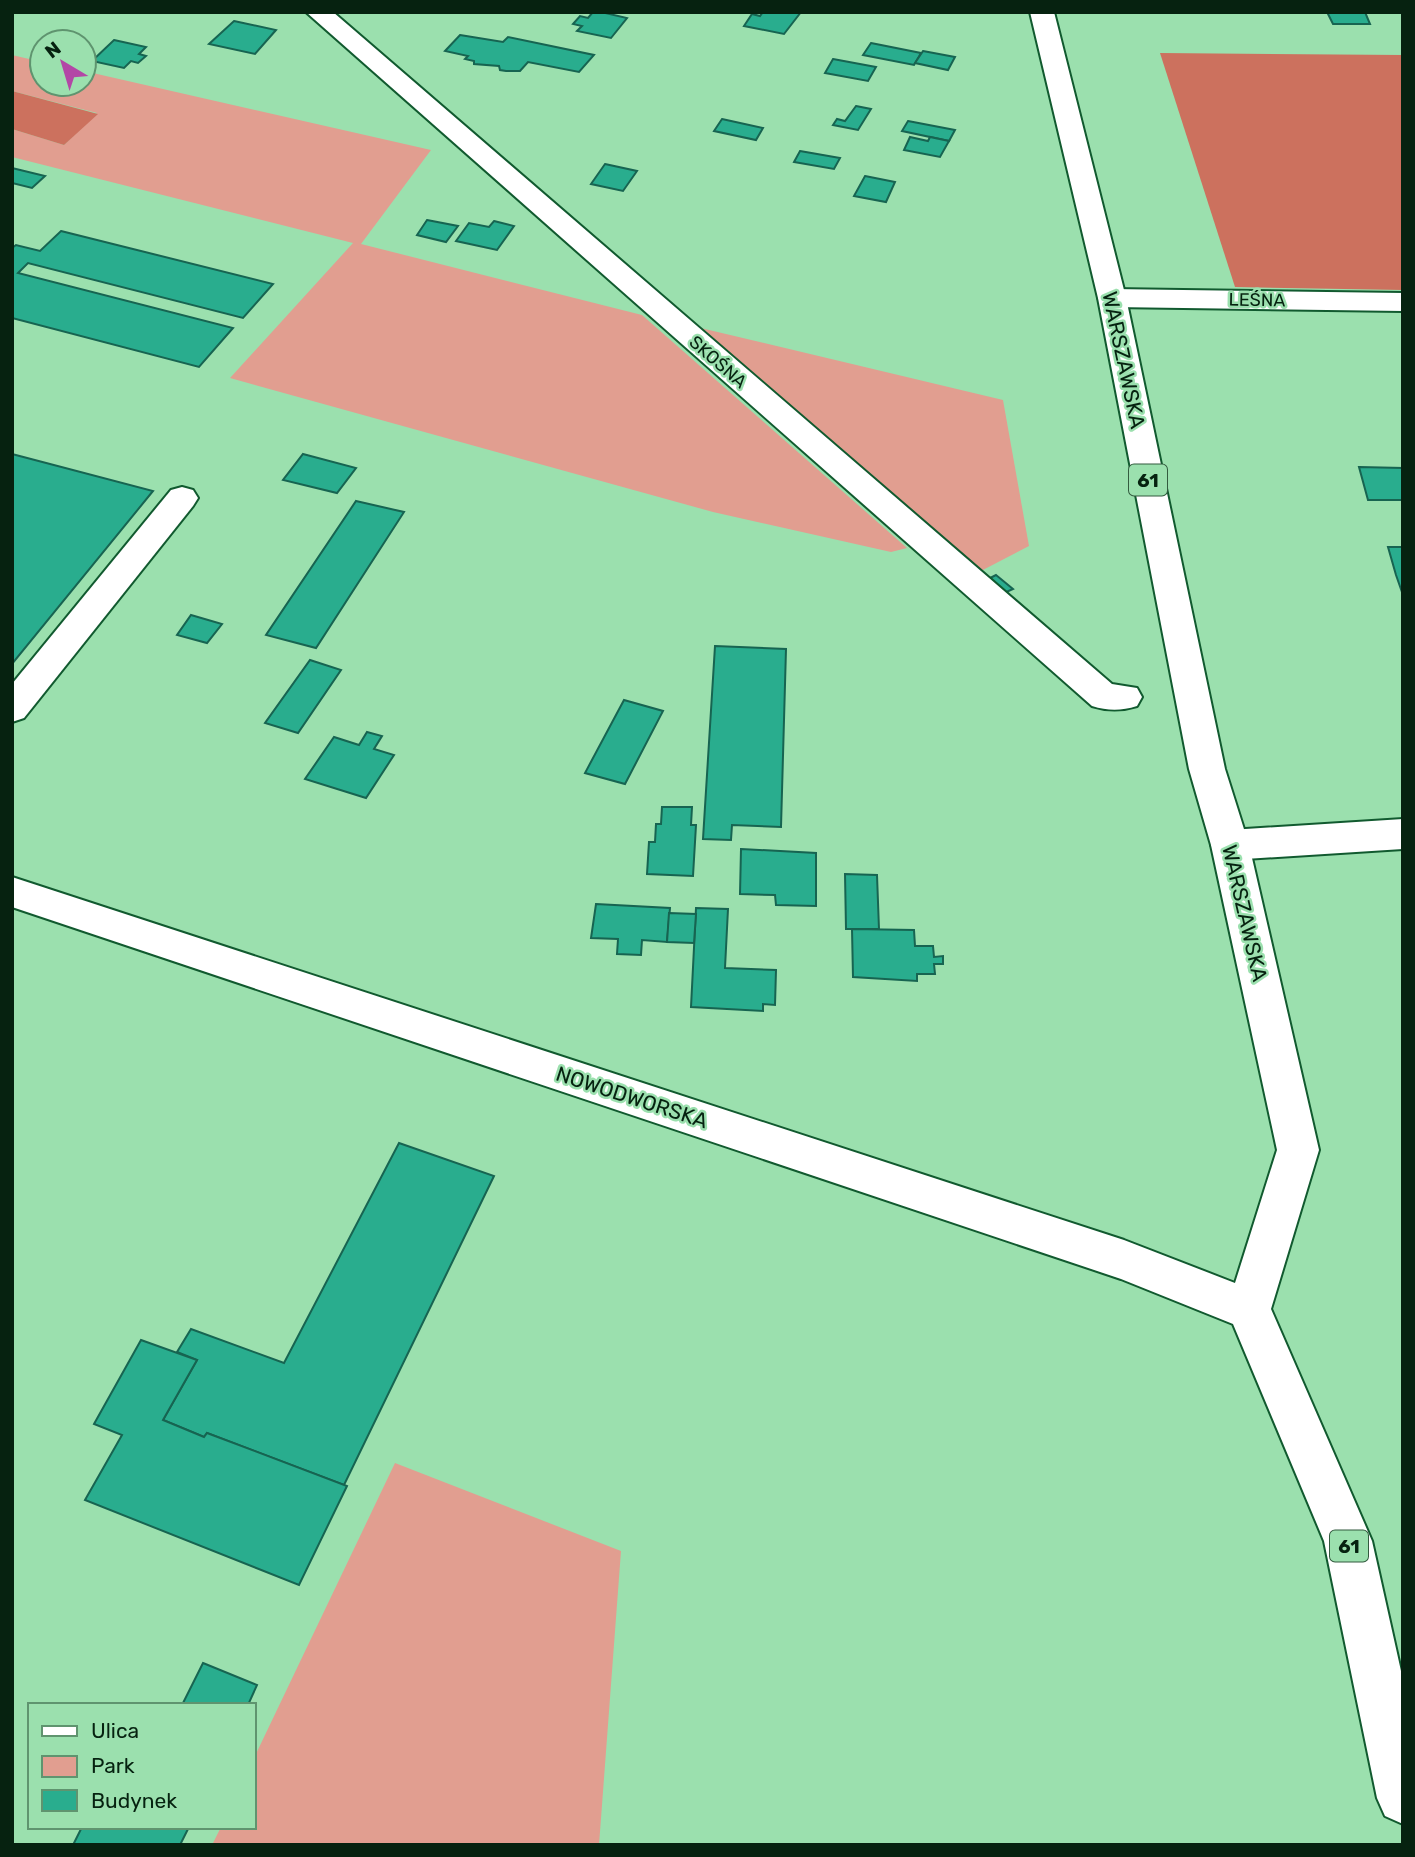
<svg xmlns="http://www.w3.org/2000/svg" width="1415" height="1857" viewBox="0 0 1415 1857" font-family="Rubik,sans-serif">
<rect width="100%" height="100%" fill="#9be0ae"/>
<g fill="#e19e90">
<polygon points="12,55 42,62 42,84 84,84 84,71 431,150 361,244 642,315 907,548 891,552 713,512 230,378 353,243 12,157 12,129 64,145 97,113 12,91"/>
<polygon points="688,325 1003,400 1029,546 979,572"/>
<polygon points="395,1463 621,1551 599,1845 212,1845 221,1827 254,1827 254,1758"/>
</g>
<g fill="#cc715e">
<polygon points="1160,53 1403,55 1403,290 1235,287"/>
<polygon points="12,91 98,114 64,145 12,129"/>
</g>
<g fill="#29ad8e" stroke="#176451" stroke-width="2">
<polygon points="593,12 601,12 627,18 611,38 577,31 582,26 573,24 580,16 588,18"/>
<polygon points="763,12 801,12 784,34 744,26 752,14 760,16"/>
<polygon points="1327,12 1365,12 1370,24 1333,24"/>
<polygon points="234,21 276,30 255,54 209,44"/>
<polygon points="460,35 503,42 508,37 594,55 579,72 528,62 520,71 506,71 500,70 499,66 474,64 474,61 465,59 468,56 445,51"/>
<polygon points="114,40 146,47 139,54 146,56 138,63 131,61 124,68 92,61"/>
<polygon points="871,43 921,53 914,65 863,55"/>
<polygon points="923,51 955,57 948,70 915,63"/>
<polygon points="833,59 876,67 868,81 825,73"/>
<polygon points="856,106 871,109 858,130 833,125 837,119 845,121"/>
<polygon points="722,119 763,128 756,140 714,131"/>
<polygon points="908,121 955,130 949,141 902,131"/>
<polygon points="910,137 928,141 930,137 949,141 940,157 904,150"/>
<polygon points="800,151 840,158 834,169 794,162"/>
<polygon points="605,164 637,171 623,191 591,184"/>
<polygon points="12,168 45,176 32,188 12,183"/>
<polygon points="865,176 895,182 886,202 854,196"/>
<polygon points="427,220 458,226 446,242 417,235"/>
<polygon points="494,221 514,226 497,250 456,241 469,223 489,227"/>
<polygon points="61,231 273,284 243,318 28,263 18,273 233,328 199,367 12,318 12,248 16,245 40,251"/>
<polygon points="12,454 153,491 12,664"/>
<polygon points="303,454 356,468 337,493 283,480"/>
<polygon points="1359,467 1403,468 1403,500 1368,500"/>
<polygon points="356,501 404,512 316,648 266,635"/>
<polygon points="1388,547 1403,547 1403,595 1396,575"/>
<polygon points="996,575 1013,589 1002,594 986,580"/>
<polygon points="191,615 222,624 207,643 177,635"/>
<polygon points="715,646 786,649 781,827 732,825 731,840 703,839"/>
<polygon points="310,660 341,670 298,733 265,723"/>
<polygon points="624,700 663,711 625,784 585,773"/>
<polygon points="367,732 382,736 374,749 394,755 366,798 305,779 334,737 359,745"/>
<polygon points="662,807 692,807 691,825 696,825 693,876 647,874 649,842 655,842 656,824 661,824"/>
<polygon points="741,849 816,853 816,906 776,905 775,895 740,894"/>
<polygon points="845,874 877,875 879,929 846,929"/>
<polygon points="596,904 670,908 667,942 642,940 641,955 617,954 618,939 591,938"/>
<polygon points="696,908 728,909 725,968 776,970 775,1005 763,1004 763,1011 691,1007"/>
<polygon points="669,913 696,914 694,943 667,942"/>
<polygon points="852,929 914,930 915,946 933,946 934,957 943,956 943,964 934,964 935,974 917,974 917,981 853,977"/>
<polygon points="399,1143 494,1176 344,1485 207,1433 204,1437 163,1420 197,1360 177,1352 191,1329 284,1363"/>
<polygon points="141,1340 197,1360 163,1420 204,1437 207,1433 347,1486 299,1585 85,1500 122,1435 94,1424"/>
<polygon points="203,1663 257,1685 248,1705 182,1705"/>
<polygon points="82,1827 189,1827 180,1845 73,1845"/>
</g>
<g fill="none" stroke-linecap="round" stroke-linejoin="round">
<g stroke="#115a2f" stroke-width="4">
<g id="minor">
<path d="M306 12H333L1112 684 1137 688 1142 697 1137 706C1121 711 1108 711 1092 706Z"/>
<polygon points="1112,289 1403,293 1403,311 1112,307 1102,304 1098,298 1102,292"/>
<polygon points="182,487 193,490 198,498 193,506 24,718 12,722 12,684 171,490"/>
<polygon points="1403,819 1403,849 1230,860 1217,855 1211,845 1217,835 1230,830"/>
</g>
</g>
<g stroke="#115a2f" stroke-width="4">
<polygon id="major" points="1030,12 1054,12 1126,298 1225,769 1249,845 1319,1150 1271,1309 1372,1541 1403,1680 1403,1824 1385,1816 1377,1798 1324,1541 1233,1324 1121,1279 12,907 12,877 1124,1240 1235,1283 1277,1150 1211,845 1189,769 1098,298"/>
</g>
<use href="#minor" fill="#fff" fill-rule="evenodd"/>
<use href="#major" fill="#fff" fill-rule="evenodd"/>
</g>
<g text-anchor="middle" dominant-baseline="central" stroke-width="5" stroke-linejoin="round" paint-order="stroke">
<g font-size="18" fill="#062210" stroke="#9be0ae">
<text transform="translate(1257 300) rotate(1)">LEŚNA</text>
<text transform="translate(718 362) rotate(41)">SKOŚNA</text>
</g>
<g fill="#9be0ae" stroke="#335b3f" stroke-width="2">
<rect x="1129" y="464.5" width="38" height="31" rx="5"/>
<rect x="1330" y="1530.5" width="38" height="31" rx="5"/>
</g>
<g font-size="19" font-weight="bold" fill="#062210">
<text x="1148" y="480">61</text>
<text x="1349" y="1546">61</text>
</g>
<g font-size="21" fill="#062210" stroke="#9be0ae">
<text transform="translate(1124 360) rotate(78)">WARSZAWSKA</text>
<text transform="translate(1245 913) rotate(77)">WARSZAWSKA</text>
<text transform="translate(632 1097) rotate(18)">NOWODWORSKA</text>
</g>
</g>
<rect width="1415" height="1857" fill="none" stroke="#062210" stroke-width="28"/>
<rect x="28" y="1703" width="228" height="126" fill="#9be0ae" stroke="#5f946f" stroke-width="2"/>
<rect x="42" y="1726" width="35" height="10" fill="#ffffff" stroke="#5f946f" stroke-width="2"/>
<text x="91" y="1738" font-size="21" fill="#062210">Ulica</text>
<rect x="42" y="1756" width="35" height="21" fill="#e19e90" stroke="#5f946f" stroke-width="2"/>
<text x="91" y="1773" font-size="21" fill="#062210">Park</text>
<rect x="42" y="1790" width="35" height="21" fill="#29ad8e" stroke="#5f946f" stroke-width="2"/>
<text x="91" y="1808" font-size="21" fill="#062210">Budynek</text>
<g transform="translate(63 63) rotate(322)"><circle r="33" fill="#9be0ae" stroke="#5f946f" stroke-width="2"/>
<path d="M0-5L12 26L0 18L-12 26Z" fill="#b346a6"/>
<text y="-10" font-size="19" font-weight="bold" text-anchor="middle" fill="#062210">N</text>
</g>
</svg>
